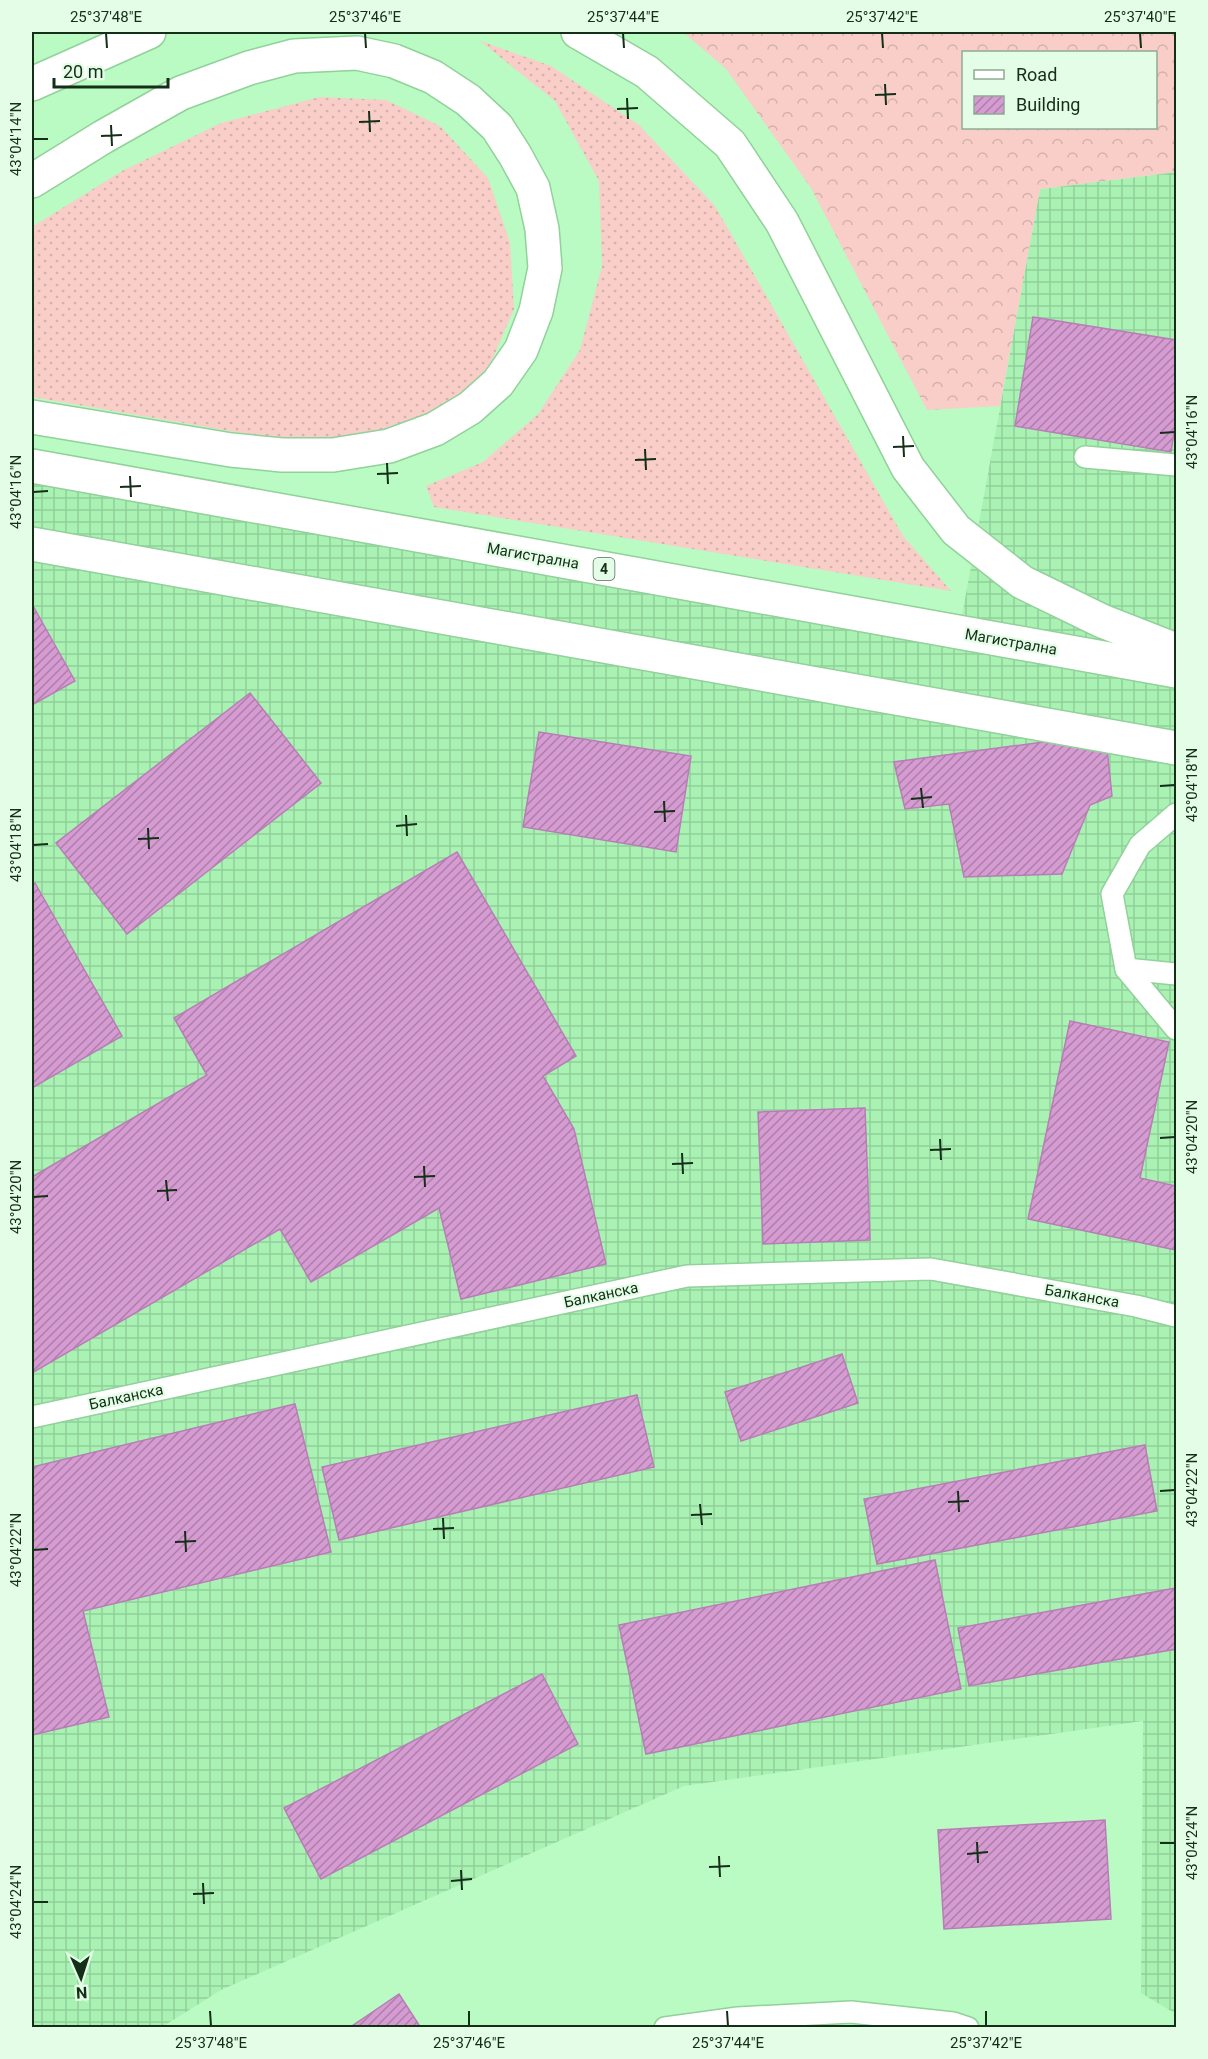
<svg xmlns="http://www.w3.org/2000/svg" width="1208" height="2059" viewBox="0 0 1208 2059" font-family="Roboto,sans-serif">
<defs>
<pattern id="industrial-grid" width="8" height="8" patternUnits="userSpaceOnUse" patternTransform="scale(1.5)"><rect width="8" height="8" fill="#aaf2b4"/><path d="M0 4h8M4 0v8" fill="none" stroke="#91d09a"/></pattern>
<pattern id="grass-dots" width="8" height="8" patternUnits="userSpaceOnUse" patternTransform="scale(1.5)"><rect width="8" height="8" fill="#f9cec8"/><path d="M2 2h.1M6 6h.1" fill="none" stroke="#d5b1ab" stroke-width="1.8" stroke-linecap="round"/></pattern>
<pattern id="forest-crowns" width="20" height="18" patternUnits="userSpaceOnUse" patternTransform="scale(1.5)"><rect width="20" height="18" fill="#f9cec8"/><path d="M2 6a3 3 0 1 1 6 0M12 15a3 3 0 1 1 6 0" fill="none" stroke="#d5b1ab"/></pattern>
<pattern id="building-hatch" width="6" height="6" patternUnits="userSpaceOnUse" patternTransform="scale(1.5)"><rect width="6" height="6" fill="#d69bd2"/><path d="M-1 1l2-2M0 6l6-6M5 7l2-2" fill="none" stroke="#ac7fa9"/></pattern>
</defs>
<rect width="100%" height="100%" fill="#b9fbc2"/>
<polygon fill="url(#industrial-grid)" points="1176,172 1176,2014 1141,1993 1143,1721 684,1786 221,1990 162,2027 32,2027 32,469 959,632 1040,189"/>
<g fill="url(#grass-dots)">
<polygon points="480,41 551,66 639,125 715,206 903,536 951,591 434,507 426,486 483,462 538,414 580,350 602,266 599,181 555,101"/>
<polygon points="320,97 386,100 440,126 488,178 510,243 514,309 486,374 438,410 366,437 288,441 32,397 32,227 122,171 221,123"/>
</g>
<path fill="url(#forest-crowns)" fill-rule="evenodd" d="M683 32H1176V172L1040 189 1000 406 927 410 811 188 726 69ZM964 52H1156V128H964Z"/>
<g fill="url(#building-hatch)" stroke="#b77eb5" stroke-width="1.5">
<polygon points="1033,317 1176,340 1176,419 1171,452 1015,426"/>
<polygon points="32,604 75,681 32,705"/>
<polygon points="250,693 321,783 127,934 56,843"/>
<polygon points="539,732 691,756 676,852 523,827"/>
<polygon points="1058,740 1107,748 1112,796 1090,805 1062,874 964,877 949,804 905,809 894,762"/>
<polygon points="457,852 576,1056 543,1076 574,1129 606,1264 461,1299 439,1208 311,1282 280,1229 32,1373 32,1177 207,1075 174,1018"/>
<polygon points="35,883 122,1036 32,1088 32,885"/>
<polygon points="1070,1021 1169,1042 1140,1178 1176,1186 1176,1250 1028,1219"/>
<polygon points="865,1108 870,1240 763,1244 758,1112"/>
<polygon points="842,1354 858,1403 741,1441 725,1392"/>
<polygon points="637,1395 654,1467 339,1540 322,1467"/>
<polygon points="295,1404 331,1552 83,1611 109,1717 32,1735 32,1467"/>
<polygon points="1145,1445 1157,1511 877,1564 864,1499"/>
<polygon points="935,1560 961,1689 646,1754 619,1625"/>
<polygon points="1176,1588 1176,1649 969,1686 958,1628"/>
<polygon points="542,1674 578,1744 321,1879 284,1808"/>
<polygon points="1105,1820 1111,1919 944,1929 938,1830"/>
<polygon points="399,1994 421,2028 349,2028"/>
</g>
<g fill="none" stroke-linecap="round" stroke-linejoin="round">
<g stroke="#91d19a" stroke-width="24">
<g id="service">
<polyline points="1085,457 1176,465"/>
<polyline points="1176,814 1140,845 1112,894 1126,969 1176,1029"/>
<polyline points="1126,969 1176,974"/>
<polyline points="32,1417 687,1276 931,1269 1136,1306 1176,1316"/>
<polyline points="665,2028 738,2018 851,2012 953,2023 968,2028"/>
</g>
</g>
<g stroke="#91d19a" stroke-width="36">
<g id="primary">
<polyline points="578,32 647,72 730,144 782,222 908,468 956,530 1022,582 1102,621 1176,650"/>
<polyline points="32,84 149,32"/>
<polyline points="32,181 103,137 181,93 249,68 294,56 357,53 394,61 433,77 468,100 497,127 515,155 533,188 542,229 545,268 536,311 521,350 498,383 470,408 435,429 389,446 333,455 282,455 231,450 32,417"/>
<polyline points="32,466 1176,671"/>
<polyline points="32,544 1176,748"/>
</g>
</g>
<use href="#service" stroke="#fff" stroke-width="21"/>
<use href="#primary" stroke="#fff" stroke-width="33"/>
</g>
<path fill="none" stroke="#142e18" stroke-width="2" d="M106 33 107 48M365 33 366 48M623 33 624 48M882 33 883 48M1140 33 1141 48M885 84 886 105M875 95 896 94M627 98 628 119M617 109 638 108M369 111 370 132M359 122 380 121M111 125 112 146M101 136 122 135M33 139H48M1160 433 1175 432M903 436 904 457M893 447 914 446M645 449 646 470M635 460 656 459M387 463 388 484M377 474 398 473M130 476 131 497M120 487 141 486M33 492 48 491M1160 786 1175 785M921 788 923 808M911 799 932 797M664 801 665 822M654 812 675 811M406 815 407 836M396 826 417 824M148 828 149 849M138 839 159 838M33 845 48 844M1160 1138 1175 1137M940 1139 941 1160M930 1150 951 1149M682 1153 683 1174M672 1164 693 1163M424 1166 425 1187M414 1177 435 1176M166 1180 168 1201M157 1191 177 1190M33 1197 48 1196M958 1491 959 1512M1160 1491 1175 1490M948 1502 969 1501M700 1504 702 1525M691 1515 712 1514M443 1518 444 1539M433 1529 454 1528M185 1531 186 1552M175 1542 196 1541M33 1550 48 1549M977 1842 978 1863M1160 1843H1175M967 1854 988 1852M719 1856 720 1877M709 1867 730 1866M461 1870 462 1890M451 1881 472 1879M203 1883 204 1904M193 1894 214 1893M33 1902H48M210 2011 211 2026M469 2011V2026M727 2011 728 2026M986 2011V2026"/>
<g text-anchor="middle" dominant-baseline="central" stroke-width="4.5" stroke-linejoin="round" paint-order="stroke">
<rect fill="#e3fde6" stroke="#526c56" stroke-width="1.5" x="593.5" y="558" width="21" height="22" rx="4.5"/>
<g font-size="14" font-weight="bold" fill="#142e18">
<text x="604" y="569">4</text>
</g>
<g font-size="15" fill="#142e18" stroke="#e3fde6">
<text transform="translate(533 556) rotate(10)">Магистрална</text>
<text transform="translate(1011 642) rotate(10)">Магистрална</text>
<text transform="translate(601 1295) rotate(-12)">Балканска</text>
<text transform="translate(1082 1296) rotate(10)">Балканска</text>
<text transform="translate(126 1397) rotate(-12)">Балканска</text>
</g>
</g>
<rect width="1208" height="2059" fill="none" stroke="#e3fde6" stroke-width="66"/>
<rect x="962" y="51" width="195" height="78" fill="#e3fde6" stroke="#90aa94" stroke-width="1.5"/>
<rect x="974" y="70" width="30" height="9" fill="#ffffff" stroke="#90aa94" stroke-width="1.5"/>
<text x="1016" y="81" font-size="18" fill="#142e18">Road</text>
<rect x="974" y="96" width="30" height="18" fill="url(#building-hatch)" stroke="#90aa94" stroke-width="1.5"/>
<text x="1016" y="111" font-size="18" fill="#142e18">Building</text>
<g transform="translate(81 1978) rotate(177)" stroke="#e3fde6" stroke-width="4.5" paint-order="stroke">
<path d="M0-4.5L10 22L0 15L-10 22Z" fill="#142e18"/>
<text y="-9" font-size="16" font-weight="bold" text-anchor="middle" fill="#142e18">N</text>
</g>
<path d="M54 78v9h114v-9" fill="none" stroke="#142e18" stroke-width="3"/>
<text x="63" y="78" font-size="18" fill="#142e18" stroke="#e3fde6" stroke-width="4.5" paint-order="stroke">20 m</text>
<rect x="33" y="33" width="1142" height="1993" fill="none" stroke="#142e18" stroke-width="2"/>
<g font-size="15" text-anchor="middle" fill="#142e18">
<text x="106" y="22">25°37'48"E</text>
<text x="365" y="22">25°37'46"E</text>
<text x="623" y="22">25°37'44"E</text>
<text x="882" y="22">25°37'42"E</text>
<text x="1140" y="22">25°37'40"E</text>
<text transform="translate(16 139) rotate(-90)" y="5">43°04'14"N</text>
<text transform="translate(1192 432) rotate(-90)" y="5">43°04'16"N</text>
<text transform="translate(16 492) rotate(-90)" y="5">43°04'16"N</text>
<text transform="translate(1192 785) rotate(-90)" y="5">43°04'18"N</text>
<text transform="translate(16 845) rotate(-90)" y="5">43°04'18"N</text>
<text transform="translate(1192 1137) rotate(-90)" y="5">43°04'20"N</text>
<text transform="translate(16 1197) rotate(-90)" y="5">43°04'20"N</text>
<text transform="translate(1192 1490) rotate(-90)" y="5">43°04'22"N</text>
<text transform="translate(16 1550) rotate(-90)" y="5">43°04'22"N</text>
<text transform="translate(1192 1843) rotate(-90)" y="5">43°04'24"N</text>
<text transform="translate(16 1902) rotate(-90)" y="5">43°04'24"N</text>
<text x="211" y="2048">25°37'48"E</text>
<text x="469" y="2048">25°37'46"E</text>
<text x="728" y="2048">25°37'44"E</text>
<text x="986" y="2048">25°37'42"E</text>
</g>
</svg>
